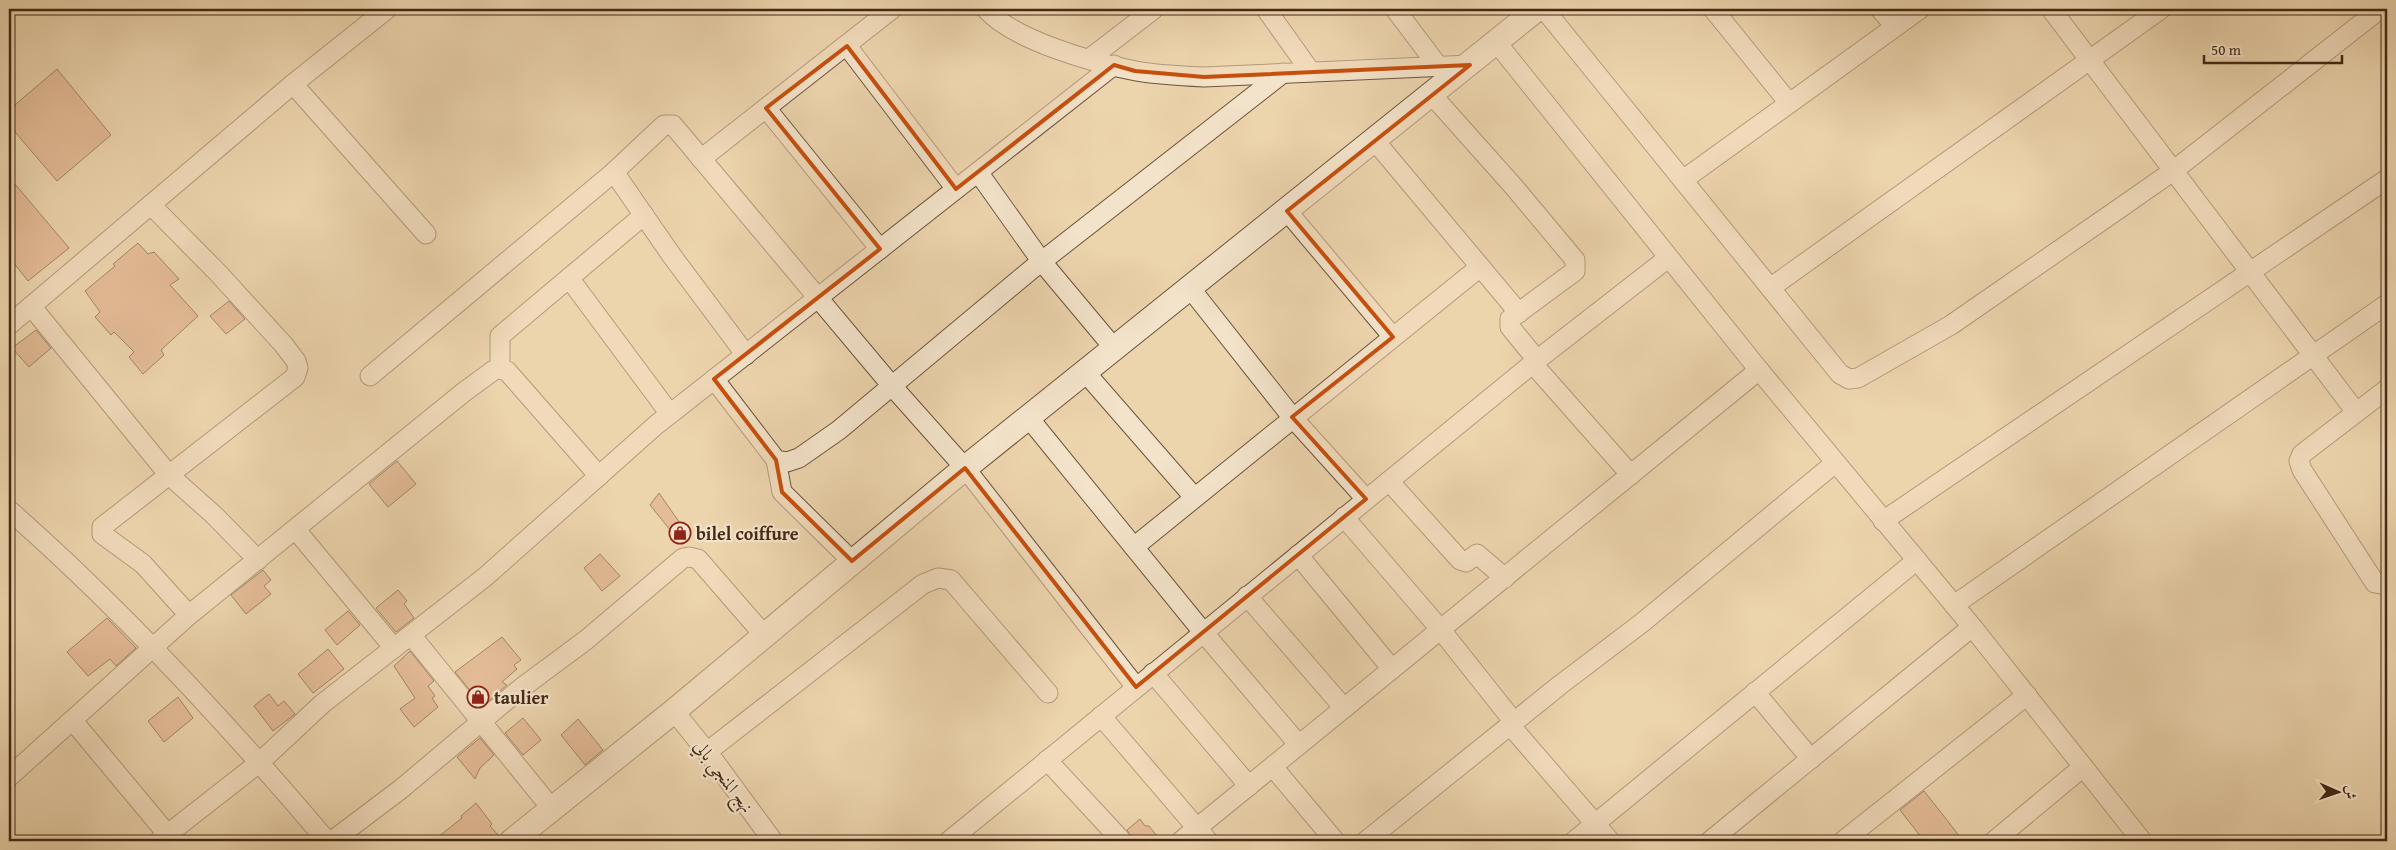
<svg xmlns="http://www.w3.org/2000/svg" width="2396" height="850" viewBox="0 0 2396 850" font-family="'Gentium Book Plus',Amiri,serif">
<rect width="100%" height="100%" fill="#ecd4ad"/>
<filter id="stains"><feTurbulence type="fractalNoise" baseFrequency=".004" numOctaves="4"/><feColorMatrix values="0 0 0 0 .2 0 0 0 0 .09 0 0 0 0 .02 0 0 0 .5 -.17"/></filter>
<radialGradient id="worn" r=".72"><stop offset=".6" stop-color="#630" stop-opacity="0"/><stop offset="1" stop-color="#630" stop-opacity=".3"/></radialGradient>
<g fill="#daa17d" stroke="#442916">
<polygon points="57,69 111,135 57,181 9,125 9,110"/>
<polygon points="9,177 69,248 28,281 9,257"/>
<polygon points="138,243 148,254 154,252 179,279 170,285 198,316 161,350 164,355 143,374 129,357 134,352 114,332 111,335 95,317 100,312 85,291 115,266 113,264"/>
<polygon points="229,301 245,319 226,334 210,316"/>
<polygon points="36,330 51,348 29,367 12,348"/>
<polygon points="397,461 416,484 388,507 369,484"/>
<polygon points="659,493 684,529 675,536 650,505"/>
<polygon points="600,554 620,576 602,591 584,568"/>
<polygon points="263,570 271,580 264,586 271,594 246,614 231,595"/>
<polygon points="398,590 407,601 404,604 414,618 396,632 376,608"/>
<polygon points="348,611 360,625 337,645 325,630"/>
<polygon points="107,618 136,648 116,666 110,659 88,676 67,652"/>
<polygon points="502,637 521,660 514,665 517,669 502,682 507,685 483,706 455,672"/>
<polygon points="328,649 344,669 313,693 298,674"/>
<polygon points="410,651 434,681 428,686 435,696 432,698 438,707 414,727 400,709 415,698 394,666"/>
<polygon points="269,694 278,706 284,701 295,714 273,731 254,706"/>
<polygon points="178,697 193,718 164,742 148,721"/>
<polygon points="523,718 541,740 523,755 505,733"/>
<polygon points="578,719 603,750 585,765 561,735"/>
<polygon points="480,738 494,755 480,768 475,779 457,757"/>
<polygon points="1924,791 1950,824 1963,841 1924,841 1900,810"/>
<polygon points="476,803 492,824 490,826 499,836 499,841 433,841 462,818 461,816"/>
<polygon points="1140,819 1145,826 1149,826 1161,841 1133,841 1127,830"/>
</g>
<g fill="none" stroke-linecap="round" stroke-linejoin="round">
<g stroke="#6e543c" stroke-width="21">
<g id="minor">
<path d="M986 9C1013 40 1094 63 1136 71 1158 75 1181 76 1204 77L1470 65"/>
<polyline points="1266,9 1311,72"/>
<polyline points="1395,9 1438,66"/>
<polyline points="1544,9 1840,374 1849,379 1858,378 1951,325 2120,208 2173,171 2380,9"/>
<polyline points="1713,9 1789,103"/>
<polyline points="1880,9 1895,26"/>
<polyline points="2051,9 2356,412"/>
<polyline points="1497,43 1759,370 1974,629 2142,841"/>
<polyline points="847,46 956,189"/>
<polyline points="1089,59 1154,9"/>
<polyline points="293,84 426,234"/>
<polyline points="1432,95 1514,187 1575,260 1575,271 1510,319 1510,327 1537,360"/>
<polyline points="766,108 880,249"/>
<polyline points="1375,141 1519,313"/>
<polyline points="701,159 892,9"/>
<polyline points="614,172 672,256 746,355"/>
<polyline points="978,172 1042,262 1114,348"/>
<polyline points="1683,180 1920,9"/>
<polyline points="151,205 218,273 283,344 296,361 298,368 295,377 102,527 102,534 143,564 189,615"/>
<polyline points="1287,211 1393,337"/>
<polyline points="569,278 670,414"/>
<polyline points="1190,288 1292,417 1366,499"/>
<polyline points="1770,288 2161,9"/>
<polyline points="31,306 169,475 214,515 258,560"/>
<polyline points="9,325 293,84 387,9"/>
<polyline points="1533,364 1631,475"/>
<polyline points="500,369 500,336 644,215"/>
<polyline points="1085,372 1194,497"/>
<polyline points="370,376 614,172 664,125 673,125 892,386 965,468 1136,687"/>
<polyline points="714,379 776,460 787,462 799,458 839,430 1032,269 1283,73"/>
<polyline points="2387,389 2302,454 2299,461 2302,470 2375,583 2387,585"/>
<polyline points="1028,417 1203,632 1299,745"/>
<polyline points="776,460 782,492 852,561"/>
<polyline points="1389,481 1460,560 1466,562 1477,554 1505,578"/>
<path d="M9 510C124 611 228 724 327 841"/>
<polyline points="1344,517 1441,630 1514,722"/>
<polyline points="1883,521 2387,179"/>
<polyline points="296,530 394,648"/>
<polyline points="1134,547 1480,267"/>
<polyline points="1298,555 1392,669"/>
<polyline points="1247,596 1344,708"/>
<polyline points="1954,605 2387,304"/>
<polyline points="411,635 552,809"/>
<polyline points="1153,673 1249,786"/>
<polyline points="1755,692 1811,759"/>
<polyline points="674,711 715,762 773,841"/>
<polyline points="1101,716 1208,841"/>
<polyline points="73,721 168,835"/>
<polyline points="1510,725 1610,841"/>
<polyline points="707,752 923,584 938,578 951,580 1048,693"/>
<polyline points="1047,760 1122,841"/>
<polyline points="1273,767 1335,841"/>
<polyline points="9,777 189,615 464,392 494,370 500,369 507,371 599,476"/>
<polyline points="159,841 260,762 322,704 485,577 656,425 1114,65"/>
<polyline points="332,841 401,789 520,689 586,640 683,558 689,557 698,559 764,635"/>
<polyline points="949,841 1537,360 1668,258"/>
<polyline points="1181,841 1759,370"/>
<polyline points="1366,841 1560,685 1643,622 1835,463"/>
<polyline points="1574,841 1917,560"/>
<polyline points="1710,841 1972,627"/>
<polyline points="1843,841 2027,695"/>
<polyline points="1994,841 2083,767"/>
</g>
</g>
<g stroke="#6e543c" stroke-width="26">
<polyline id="tertiary" points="512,841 674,711 965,468 1537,9"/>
</g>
<use href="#minor" stroke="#f3e3ca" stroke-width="19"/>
<use href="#tertiary" stroke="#f3e3ca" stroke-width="24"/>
</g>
<path d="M0 0H2396V850H0ZM847 46 956 189 1114 65 1135 71 1204 77 1470 65 1287 211 1393 337 1292 417 1366 499 1136 687 965 468 852 561 782 492 776 460 714 379 880 249 766 108Z" fill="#ecd4ad" fill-opacity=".55" fill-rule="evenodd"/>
<path fill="none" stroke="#c74f0e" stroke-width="4" stroke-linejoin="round" d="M847 46 956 189 1114 65 1135 71 1204 77 1470 65 1287 211 1393 337 1292 417 1366 499 1136 687 965 468 852 561 782 492 776 460 714 379 880 249 766 108Z"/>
<defs>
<g id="shop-ring" transform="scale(1.125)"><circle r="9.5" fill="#f3e3ca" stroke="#8f2418" stroke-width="1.5"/><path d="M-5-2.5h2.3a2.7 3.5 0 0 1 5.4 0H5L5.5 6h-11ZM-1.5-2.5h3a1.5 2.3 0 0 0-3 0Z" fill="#8f2418"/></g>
</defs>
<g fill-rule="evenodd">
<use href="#shop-ring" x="680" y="533"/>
<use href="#shop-ring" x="478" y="697"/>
</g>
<g text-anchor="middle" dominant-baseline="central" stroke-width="4.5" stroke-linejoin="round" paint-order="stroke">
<g font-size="18" font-weight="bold" fill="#442916" stroke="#f3e3ca" text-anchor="start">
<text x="696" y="533">bilel coiffure</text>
<text x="494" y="697">taulier</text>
</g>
<g font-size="18" fill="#442916" stroke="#f3e3ca">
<text transform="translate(724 776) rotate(53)">نهج المنجي بالي</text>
</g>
</g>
<rect width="2396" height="850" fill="none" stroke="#ecd4ad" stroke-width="30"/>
<rect x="10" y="10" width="2376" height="830" fill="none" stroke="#442916" stroke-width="2.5"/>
<rect x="15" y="15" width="2366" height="820" fill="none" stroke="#442916"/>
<g transform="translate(2338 792) rotate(92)" stroke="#f3e3ca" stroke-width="4" paint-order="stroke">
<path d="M0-4L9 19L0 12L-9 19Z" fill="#442916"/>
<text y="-8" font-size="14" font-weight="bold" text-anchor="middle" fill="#442916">ش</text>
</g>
<path d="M2204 55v8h138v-8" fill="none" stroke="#442916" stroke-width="2.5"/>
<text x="2211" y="55" font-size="15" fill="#442916" stroke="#f3e3ca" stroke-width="4" paint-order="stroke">50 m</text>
<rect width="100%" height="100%" filter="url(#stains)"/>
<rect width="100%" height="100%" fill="url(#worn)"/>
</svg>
